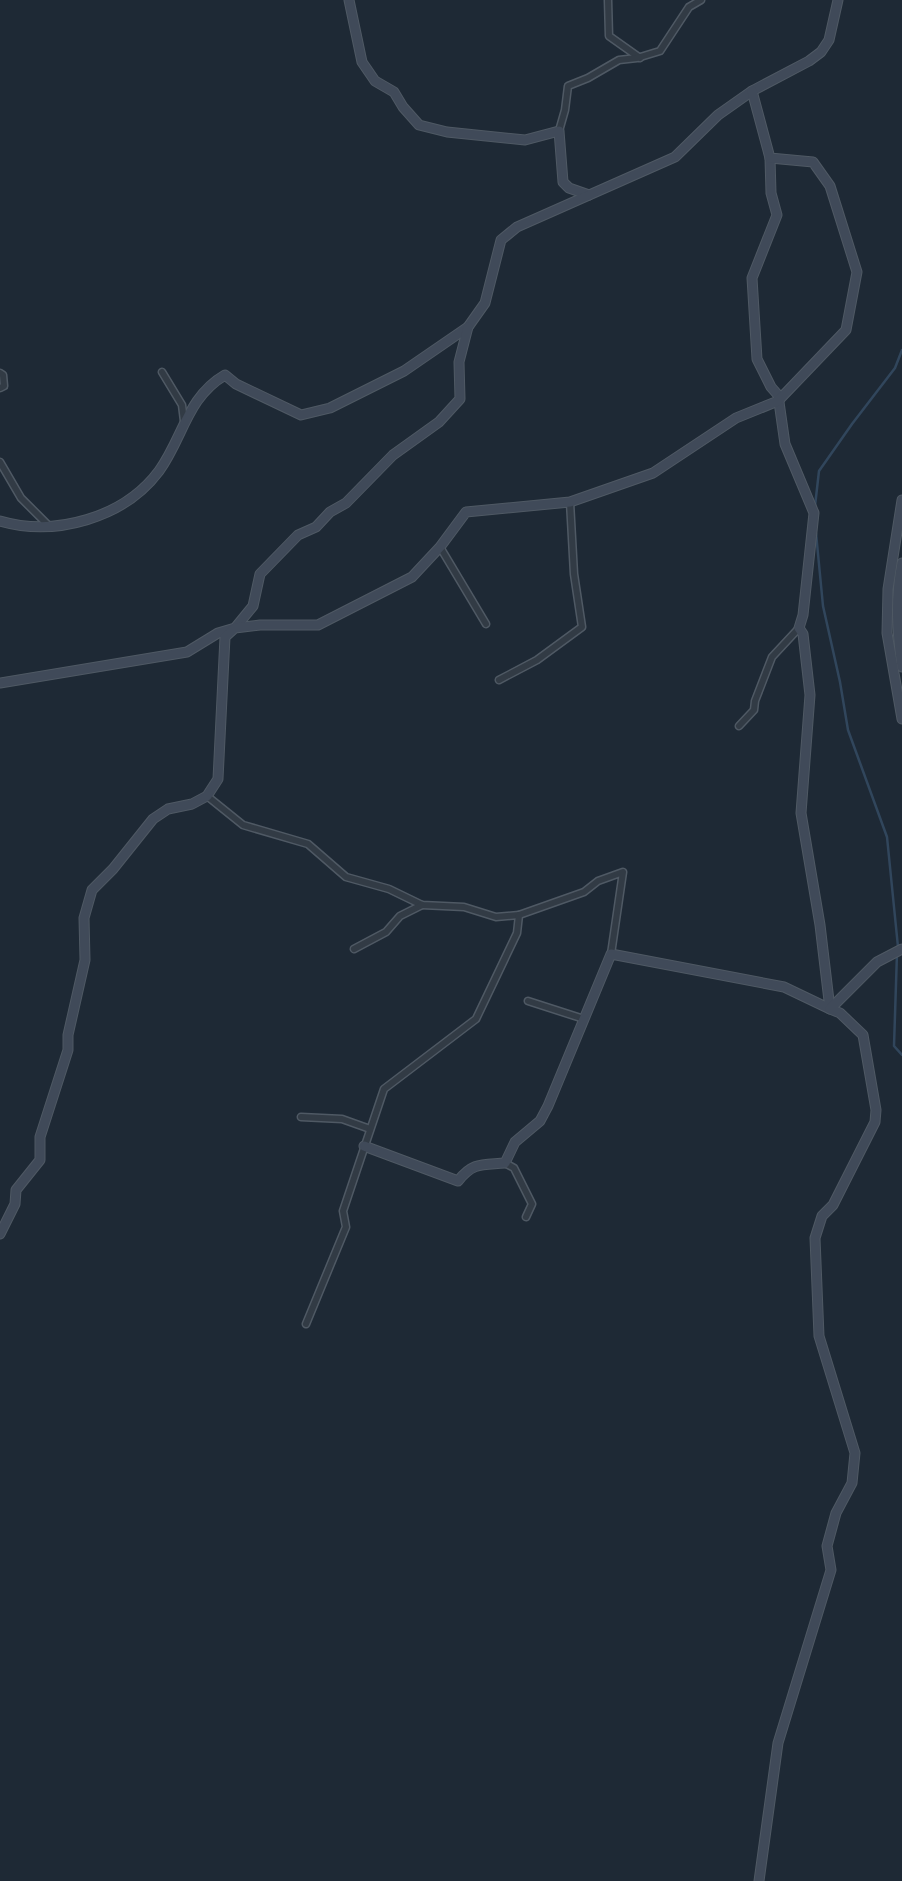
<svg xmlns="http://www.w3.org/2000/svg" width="902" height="1881" viewBox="0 0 902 1881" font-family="'Source Sans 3',sans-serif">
<rect width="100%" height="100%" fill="#1e2935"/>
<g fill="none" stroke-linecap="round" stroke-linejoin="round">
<g stroke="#31465c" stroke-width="2.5">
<polyline points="815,506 819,471 852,424 895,368 902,350"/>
<polyline points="816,533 823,606 840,682 848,730 887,837 898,947"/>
<polyline points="897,953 894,1046 902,1055"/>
</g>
<g stroke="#4f5964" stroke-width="9">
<g id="street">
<polyline points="608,0 609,36 640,58"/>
<polyline points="559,131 565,110 568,86 588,78 619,60 637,58 660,51 689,7 701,0"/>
<polyline points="162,372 182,405 184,421"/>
<polyline points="0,373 3,375 4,386 0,388"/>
<polyline points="0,462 21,498 49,526"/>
<polyline points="440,547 486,624"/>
<polyline points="499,680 537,660 582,627 574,574 570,502"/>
<polyline points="739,726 754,710 755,701 772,657 799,628"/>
<polyline points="207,796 243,825 308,844 346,877 389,889 422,905 464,907 496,917 519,915"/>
<polyline points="354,949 386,932 400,916 422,905"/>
<polyline points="528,1001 584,1019"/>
<polyline points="301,1117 342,1119 370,1129"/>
<polyline points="505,1163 514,1168 532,1204 526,1217"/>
<polyline points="306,1324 346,1227 343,1211 384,1089 476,1019 517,933 519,915 584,892 598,881 623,872 611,954"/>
</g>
</g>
<g stroke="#4f5964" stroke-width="11">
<g id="secondary">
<polyline points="349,0 362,62 375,81 394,92 403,107 419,125 447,132 525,140 559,131 563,182 569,188 589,195"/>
<polyline points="902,500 888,589 887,633 902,719"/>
<path d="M0 521C55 537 124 518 159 471 183 438 187 397 225 375L236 384 301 415 330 408 404 371 468 327 485 303 501 240 517 227 675 157 718 115 752 91 809 61 821 52 829 40 838 0"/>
<path d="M902 563C895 599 897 631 902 667"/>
<polyline points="0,683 187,652 218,633 235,628 253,606 260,574 298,535 316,527 330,512 346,503 393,455 439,422 460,399 459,362 468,327"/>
<path d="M364 1146 458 1181C473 1162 482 1165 505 1163L515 1142 540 1121 548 1106 611 954 784 987 830 1009 820 925 801 813 810 695 803 634 799 628 803 615 814 513 785 444 778 395 771 387 757 359 752 278 777 215 771 193 770 158"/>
<polyline points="0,1234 15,1204 16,1190 40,1160 40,1137 68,1050 68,1035 85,960 84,918 92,890 113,869 153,819 168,809 192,804 207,796 218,779 225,637 235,628 260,625 318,625 412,577 440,547 466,512 570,502 653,473 736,418 778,401 846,330 857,272 830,186 813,162 770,158 752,91"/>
<polyline points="759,1881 778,1743 831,1570 827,1546 836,1513 852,1483 855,1453 819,1336 815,1238 822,1216 833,1205 875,1122 876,1110 863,1035 840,1013 830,1009 877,962 902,949"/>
</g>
</g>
<use href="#street" stroke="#323b45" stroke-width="6"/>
<use href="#secondary" stroke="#404a59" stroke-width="9"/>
</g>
</svg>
